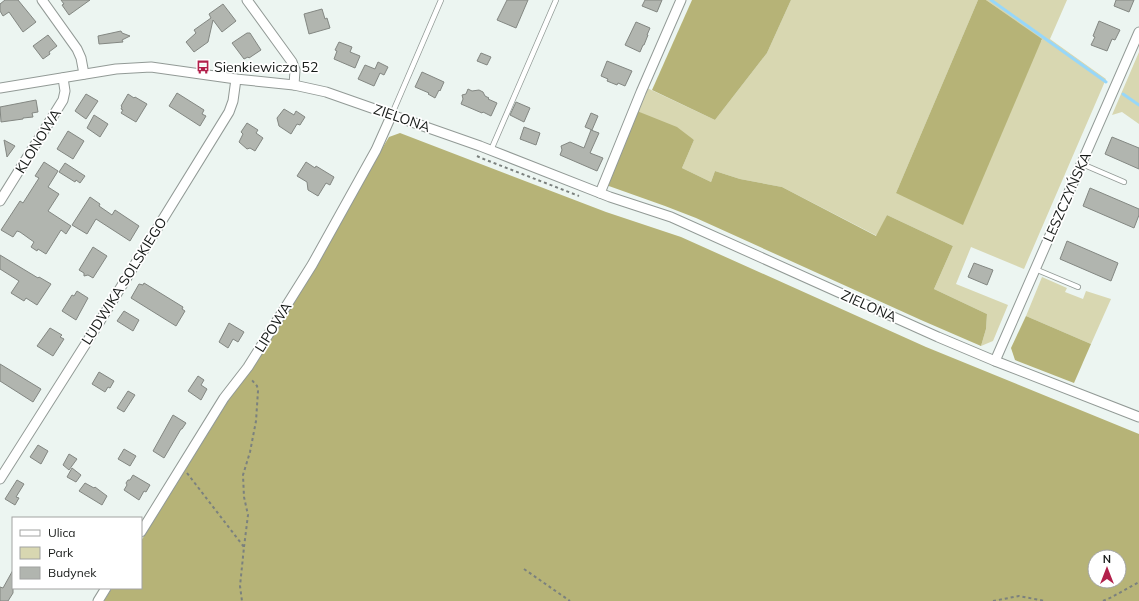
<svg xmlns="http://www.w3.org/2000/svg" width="1139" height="601" viewBox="0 0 1139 601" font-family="Mulish,sans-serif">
<rect width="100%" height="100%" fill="#ecf5f1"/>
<g fill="#d8d7b1">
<polygon points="791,0 978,0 896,193 1042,40 986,0 1067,0 1050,39 1106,79 1024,269 971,247 956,284 1008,305 993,341 981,346 986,329 987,314 934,289 953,246 887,215 877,236 782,187 740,179 715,171 711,182 682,168 694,140 637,111 647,88 715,120 767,53"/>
<polygon points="1139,52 1139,124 1122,112 1112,115"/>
<polygon points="1042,277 1067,288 1065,292 1083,299 1086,291 1111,299 1091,344 1026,316"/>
</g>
<g fill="#b6b377" fill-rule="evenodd">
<polygon points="692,0 791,0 767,53 715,120 652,90"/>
<polygon points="978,0 986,0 1042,39 963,225 896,193"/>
<polygon points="637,111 677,127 694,140 682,168 711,182 715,171 740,179 782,187 876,236 887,215 953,246 934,289 987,314 986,329 981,346 921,320 696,218 665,206 606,185"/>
<path d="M400 133 606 212 681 237 926 347 1139 434V601H104L112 588H141V541L236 388 389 137ZM1095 557H1119V581H1095Z"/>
<polygon points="1026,316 1091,344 1074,383 1015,360 1011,348"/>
</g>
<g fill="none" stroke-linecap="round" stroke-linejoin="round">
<g stroke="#97d7f9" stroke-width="3">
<polyline points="991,0 1106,82"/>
<polyline points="1123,94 1139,105"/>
</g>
</g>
<g fill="#b1b5af" stroke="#838782">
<polygon points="5,0 18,0 36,22 23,32 9,12 3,16 0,11 0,4"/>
<polygon points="61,0 90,0 69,15 62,5 64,4"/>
<polygon points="507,0 528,0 516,28 497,20"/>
<polygon points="645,0 662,0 657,12 642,6"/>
<polygon points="1116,0 1134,0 1129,12 1114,6"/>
<polygon points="223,4 236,21 222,32 213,20 208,42 194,52 186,42 196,33 194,30 211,18 209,14"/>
<polygon points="322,9 325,19 327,18 330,28 309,34 304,14"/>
<polygon points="1099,21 1120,30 1115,40 1112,39 1107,51 1091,45 1095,37 1093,36"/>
<polygon points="636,22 650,28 647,35 648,35 644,45 643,45 640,52 625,45"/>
<polygon points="121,31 122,33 130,36 122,40 123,42 99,44 98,36"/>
<polygon points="247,33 250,33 261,50 249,58 248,57 244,59 232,43"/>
<polygon points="48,35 57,46 49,52 50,54 43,59 33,46"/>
<polygon points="339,42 352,47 350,52 360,56 355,68 334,59 337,51 335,50"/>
<polygon points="481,53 491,57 487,65 477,61"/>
<polygon points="607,61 632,71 625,86 618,83 617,85 607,81 608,79 601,76"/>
<polygon points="378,62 388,67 384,75 380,73 374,86 358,79 365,65 375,69"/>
<polygon points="422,72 444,82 440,91 439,90 435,98 428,94 429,93 415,87"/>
<polygon points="468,89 472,91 479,90 483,92 485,96 489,98 488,99 497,103 491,116 483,112 482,113 461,104 463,99 462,95 466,94"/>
<polygon points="177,93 204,110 202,114 206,116 200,126 169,106"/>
<polygon points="86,94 98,101 86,119 75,111"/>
<polygon points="128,94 134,98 135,97 147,104 136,122 121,113 123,110 121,109 122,107 121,106"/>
<polygon points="36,100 38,112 32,113 33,117 23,118 23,119 1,122 0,107"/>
<polygon points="516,102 530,108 524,122 510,115"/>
<polygon points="284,109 294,115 296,111 305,117 300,125 297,124 291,134 279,126 277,118"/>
<polygon points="591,113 598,116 592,130 585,127"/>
<polygon points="94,115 108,124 100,137 87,128"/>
<polygon points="247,123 258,130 256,133 263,138 255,151 250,148 247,149 239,142 243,134 241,132"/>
<polygon points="524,127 540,133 536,145 520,139"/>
<polygon points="591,130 599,133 590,153 603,158 597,171 560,155 562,150 561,146 570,142 584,148"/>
<polygon points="68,131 84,141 73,159 57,149"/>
<polygon points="1112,137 1139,148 1139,169 1105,154"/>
<polygon points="4,140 15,146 7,157"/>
<polygon points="44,162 58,171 48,187 59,194 48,211 71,226 66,234 61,230 46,254 38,249 37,251 31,247 34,242 20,232 17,231 13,237 1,230 20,201 23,203 39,178 35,176"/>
<polygon points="306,162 315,168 316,166 334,177 330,185 326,183 318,196 308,190 307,182 297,176"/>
<polygon points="65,163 85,176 80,183 76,180 75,182 59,172"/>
<polygon points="1090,188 1139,209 1139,215 1134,228 1083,206"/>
<polygon points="90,197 100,204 99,206 112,215 115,210 139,226 130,241 96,219 87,234 72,225"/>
<polygon points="1067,241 1118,263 1111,281 1060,259"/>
<polygon points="93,247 107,256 93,278 88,275 84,276 84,273 79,270"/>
<polygon points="0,255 38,278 39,277 51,284 37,305 26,298 24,301 11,293 19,281 0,269"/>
<polygon points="974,263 993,270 987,285 968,277"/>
<polygon points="144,283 183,307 182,309 185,311 176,326 131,298 139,284 143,285"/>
<polygon points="77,291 88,298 76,320 62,311 72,295 74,296"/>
<polygon points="124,311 139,320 133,331 117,321"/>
<polygon points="229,323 244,332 238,342 233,339 228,348 219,342"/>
<polygon points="50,328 62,335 60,337 64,339 53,356 37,346"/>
<polygon points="0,364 41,389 33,402 0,381"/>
<polygon points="99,372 114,381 110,388 108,387 105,392 92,384"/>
<polygon points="198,376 204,380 201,385 207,389 201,400 188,391"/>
<polygon points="128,391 135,395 124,412 117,408"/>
<polygon points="173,415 186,423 182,429 181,429 164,458 153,451"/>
<polygon points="38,445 48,451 41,464 30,457"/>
<polygon points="124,449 136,456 130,466 118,459"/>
<polygon points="69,454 77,459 69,470 63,465"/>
<polygon points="72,468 81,475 76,482 67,477"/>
<polygon points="133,475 150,485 146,492 144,491 139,500 124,490 127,485 126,483 128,480 130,480"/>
<polygon points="17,480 24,484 16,497 19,498 15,505 5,499"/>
<polygon points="85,483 94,488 95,487 107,496 102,505 79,491"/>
<polygon points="13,570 13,593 8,601 0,601 0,587 3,588"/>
</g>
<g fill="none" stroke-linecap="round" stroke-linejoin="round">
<g stroke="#929a96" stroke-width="6">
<g id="lane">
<polyline points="392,114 441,0"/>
<polyline points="491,150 556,0"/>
<polyline points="1082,164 1124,182"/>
<polyline points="1035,269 1078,287"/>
</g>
</g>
<g stroke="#929a96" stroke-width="11">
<g id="street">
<polyline points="42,0 77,49 81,58 84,74"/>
<polyline points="247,0 292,62 295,70 294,85"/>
<polyline points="0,88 116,69 151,67 236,79 294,85 326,92 480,146 610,197 671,217 938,337 995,361 1139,417"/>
<polyline points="600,193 641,92 681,0"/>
<polyline points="0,201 63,100 65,91 63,78"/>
<polyline points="995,361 1139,32"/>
<polyline points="0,479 92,334 229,112 233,101 236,79"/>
<polyline points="141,532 224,398 248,367 312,265 376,150 392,114"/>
<polyline points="98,601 106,588"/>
</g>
</g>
<g stroke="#7b817e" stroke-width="2" stroke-dasharray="3 3" stroke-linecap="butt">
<polyline points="477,156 481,158 579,196"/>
<polyline points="187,473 244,547 240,586 242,601"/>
<polyline points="244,547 248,515 244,497 243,475 250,452 256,421 258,391 257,386 251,379"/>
<polyline points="524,569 570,601"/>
<polyline points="993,601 1019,596 1045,601"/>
<polyline points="1103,601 1112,597 1139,582"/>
</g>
<use href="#lane" stroke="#fff" stroke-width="4.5"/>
<use href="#street" stroke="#fff" stroke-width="9"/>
</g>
<defs>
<g id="bus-bare" transform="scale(1.08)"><path d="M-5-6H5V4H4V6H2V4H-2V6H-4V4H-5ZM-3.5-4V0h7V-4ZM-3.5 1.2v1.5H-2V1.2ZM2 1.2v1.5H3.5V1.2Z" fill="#b2204b" stroke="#fff" stroke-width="2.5" paint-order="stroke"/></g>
</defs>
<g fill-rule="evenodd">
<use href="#bus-bare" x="203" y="67"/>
</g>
<g text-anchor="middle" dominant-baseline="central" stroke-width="3.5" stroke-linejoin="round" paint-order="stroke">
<g font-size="14" fill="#161917" stroke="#fff" text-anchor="start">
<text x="214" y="67">Sienkiewicza 52</text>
</g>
<g font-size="14" fill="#161917" stroke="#fff">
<text transform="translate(402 118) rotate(19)">ZIELONA</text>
<text transform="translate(38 141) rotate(-58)">KLONOWA</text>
<text transform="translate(1067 197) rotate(-66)">LESZCZYŃSKA</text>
<text transform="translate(124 281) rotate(-58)">LUDWIKA SOLSKIEGO</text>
<text transform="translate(869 306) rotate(24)">ZIELONA</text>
<text transform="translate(273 327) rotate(-58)">LIPOWA</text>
</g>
</g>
<rect x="12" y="517" width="130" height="72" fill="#ffffff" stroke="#a2a3a2"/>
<rect x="20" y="530" width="20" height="6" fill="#ffffff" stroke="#a2a3a2"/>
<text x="48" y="537" font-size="12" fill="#161917">Ulica</text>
<rect x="20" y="547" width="20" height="12" fill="#d8d7b1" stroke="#a2a3a2"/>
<text x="48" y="557" font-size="12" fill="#161917">Park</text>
<rect x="20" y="567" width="20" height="12" fill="#b1b5af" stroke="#a2a3a2"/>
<text x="48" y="577" font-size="12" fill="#161917">Budynek</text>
<g transform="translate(1107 569)"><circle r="19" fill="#ffffff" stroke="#a2a3a2"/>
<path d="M0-3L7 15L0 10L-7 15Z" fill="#b2204b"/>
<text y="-6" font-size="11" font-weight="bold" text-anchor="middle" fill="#161917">N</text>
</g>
</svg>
